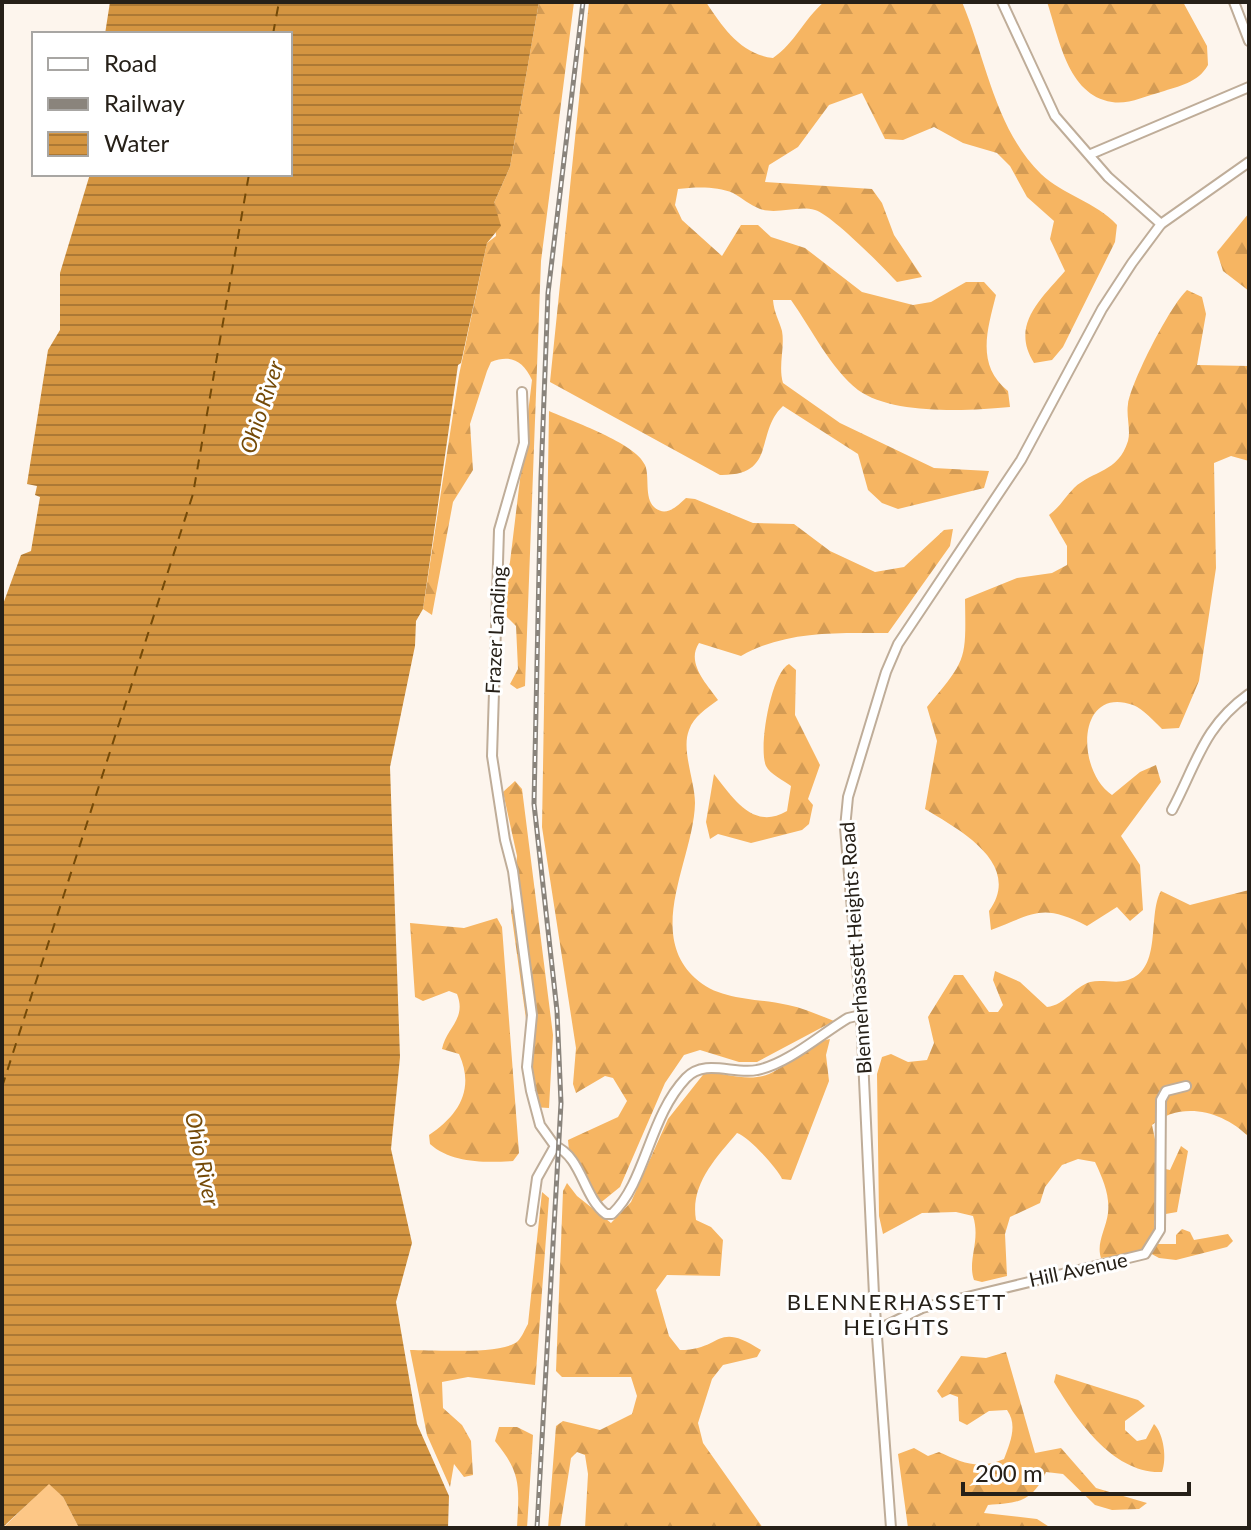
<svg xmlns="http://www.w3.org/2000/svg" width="1251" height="1530" viewBox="0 0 1251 1530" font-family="Lato,sans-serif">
<defs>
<pattern id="forest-firs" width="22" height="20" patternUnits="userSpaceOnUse" patternTransform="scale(2)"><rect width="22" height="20" fill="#f6b562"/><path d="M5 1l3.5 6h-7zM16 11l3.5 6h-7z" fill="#d39b54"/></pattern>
<pattern id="water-rules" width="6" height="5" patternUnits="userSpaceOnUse" patternTransform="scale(2)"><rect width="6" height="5" fill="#d49541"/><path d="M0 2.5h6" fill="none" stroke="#ac7935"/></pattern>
</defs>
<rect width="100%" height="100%" fill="#fdf5ed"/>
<g fill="url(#forest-firs)">
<path d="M539 2H574L541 261 525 686 517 689 510 684 518 669 516 626 504 614 502 596 510 562 532 380C523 361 511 354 491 362L487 371 470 424 473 470 453 502 432 615 423 609 459 375 487 243 496 236 494 203 510 167Z"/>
<path d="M589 2H706C723 28 741 54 773 58 795 43 804 19 824 2H962C986 59 995 129 1041 174 1063 195 1096 202 1117 225L1115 242 1063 347 1052 360 1034 363C1010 325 1041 299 1065 271L1050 239 1054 221 1027 197 1010 166 997 153 963 143 934 127 903 140 885 139 862 93 829 105 798 147 769 165 765 182 872 189 882 203 894 235 922 277 897 282C883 267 832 215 815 210 797 205 778 215 760 209 750 205 742 198 733 193 717 186 695 187 678 189L675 205 682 220 722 256 741 225H758L771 237 805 248 862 292 913 305 931 302 966 282H984L996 295C987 331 976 365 1008 391L1010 407C969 411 892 415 858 390 831 369 811 328 791 300H773C774 313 779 320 782 331 785 348 778 366 783 383L840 423 934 468 989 471 984 488 898 509 882 503 868 490 858 454 783 406C754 433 778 476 720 475L550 382Z"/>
<path d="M1047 2H1183L1207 46 1208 65C1198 83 1179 86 1161 92 1146 96 1127 105 1112 102 1067 95 1059 37 1047 2Z"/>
<polygon points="1249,213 1249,291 1223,271 1217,252"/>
<path d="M1187 290 1202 297 1206 314 1197 365 1249 366V461L1231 456 1214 463 1216 568 1199 681 1179 728 1162 729C1154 721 1143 709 1133 705 1076 685 1076 771 1112 795L1140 772 1156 765 1161 782 1121 836 1140 865 1143 910 1130 921 1117 907 1087 926C1042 903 1036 913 991 930L989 911C1023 864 960 830 925 809L937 741 927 707C967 659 966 661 965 599L1017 578 1052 573 1067 565V546L1049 515C1060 507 1065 497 1074 488 1093 470 1118 473 1128 441 1131 430 1126 416 1128 404 1132 380 1170 306 1187 290Z"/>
<path d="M549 411C571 421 636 443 645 465 650 477 644 497 654 507 666 518 677 506 686 498L695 499 753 523 794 524 830 551 875 572 904 567 944 530 953 529 950 546 888 633C836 633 787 630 741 656L699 643C686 663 706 683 718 700 706 709 694 716 689 730 681 750 695 781 695 803 694 858 645 932 695 978 719 1001 757 998 788 1005 803 1008 819 1015 834 1021L757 1062H739L700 1050 684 1055 665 1083 620 1187 599 1204 569 1151 568 1140 618 1117 627 1101 613 1078 605 1076 576 1093 573 1084 576 1048 542 827Z"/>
<path d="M789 664 796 670 795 715 820 765 808 799 813 805 809 824 802 830 751 843 718 834 710 839 706 822 714 774C733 798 753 831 787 811L791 786C783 780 770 774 766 766 758 748 771 673 789 664Z"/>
<polygon points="515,781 522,789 553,1035 549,1108 532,1107 526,1019 511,911 517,856 503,792"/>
<path d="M1249 890V1137C1223 1111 1181 1100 1152 1125L1161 1168 1170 1170 1181 1146 1188 1151 1177 1212 1160 1215 1154 1221V1238L1158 1244H1176V1235L1182 1229 1190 1232 1194 1240 1228 1234 1233 1241 1227 1247 1176 1260 1159 1258 1148 1252 1101 1258C1096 1243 1106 1229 1108 1213 1110 1195 1103 1179 1095 1162L1078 1159 1062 1165 1045 1187 1040 1203 1010 1217 1005 1234 1007 1276 982 1282 974 1280C967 1260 981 1241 973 1216L956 1212 922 1213 883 1234 879 1216 877 1074 882 1057 891 1054 908 1062 927 1060 934 1043 928 1017 954 975H963L989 1012H998L1003 1005 993 980 995 971 1020 982 1047 1007C1065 1005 1074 987 1090 982 1102 979 1116 984 1128 980 1163 969 1147 915 1161 891L1190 905Z"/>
<path d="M497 918 502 927 519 1153 513 1161C485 1163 451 1163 430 1144L429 1135C459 1115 475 1089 459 1054L442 1049C446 1028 467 1019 457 994L449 991 423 1001 415 997 410 923 464 928Z"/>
<path d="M830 1039 826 1055 829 1081 791 1180 782 1179C778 1169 748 1136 737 1133 715 1159 690 1185 696 1220L711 1227 723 1240 720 1276 667 1275 656 1290 669 1336 680 1350C723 1350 715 1320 761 1350L757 1357 723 1365 712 1379 698 1423 703 1443 763 1528H585L588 1474 585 1455 577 1452 571 1458 560 1528H548L556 1426 563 1421 600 1430 632 1414 637 1396 631 1377H562L556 1371 563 1191 567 1183 577 1196 611 1223 631 1202 668 1119 706 1071C726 1074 750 1082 769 1074 791 1064 806 1044 830 1039Z"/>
<path d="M542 1192 549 1198 535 1385 468 1377 442 1382 443 1408 462 1425 471 1441 473 1475 464 1477 454 1464 450 1487 427 1435 410 1350C431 1350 503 1355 518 1341 522 1337 525 1329 528 1324Z"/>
<path d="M1006 1352 1035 1453 1061 1448 1096 1488 1147 1503 1139 1509 1112 1510 1095 1505 1063 1474 1046 1472C1032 1502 1019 1503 988 1505L984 1513 1037 1519 1051 1528H908L898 1454 914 1448 928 1456 939 1452C963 1463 978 1470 1004 1459 1010 1443 1018 1425 1007 1410L989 1411 967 1425 959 1421 958 1397 950 1394 942 1398 937 1391 961 1356 986 1358Z"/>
<path d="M1056 1374 1138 1400 1145 1406 1125 1421V1430L1137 1441 1146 1439 1154 1424C1164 1434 1167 1459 1162 1472 1113 1474 1076 1419 1054 1382Z"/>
<path d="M499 1427H517L533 1435 527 1528H517C519 1487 522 1474 495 1441Z"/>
</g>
<polygon fill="#fdc786" points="49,1483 63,1497 79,1528 3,1528"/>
<polygon fill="url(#water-rules)" points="110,2 539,2 510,167 494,203 501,226 487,243 461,363 458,365 423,609 416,621 415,646 390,767 400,1057 391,1149 412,1243 396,1302 417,1424 449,1496 448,1528 79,1528 63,1497 49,1484 2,1528 2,607 21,555 31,551 40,497 35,495 37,486 27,484 48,350 60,330 60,273 90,174 290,174 290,34 105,34"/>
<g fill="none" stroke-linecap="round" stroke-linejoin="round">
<g stroke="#744a08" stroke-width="2" stroke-dasharray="10 8" stroke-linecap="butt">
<polyline points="273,34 279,2"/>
<polyline points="2,1087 193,494 249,174"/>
</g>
<g stroke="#bfad99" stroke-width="12">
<g id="minor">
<polyline points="1002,2 1055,116 1108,177 1161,224"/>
<polyline points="1234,2 1249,41"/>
<polyline points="1091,154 1249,87"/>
<polyline points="522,392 524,443 499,530 492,756 505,840 513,871 532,1015 527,1067 531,1091 540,1125 555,1146 537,1178 531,1221"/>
<path d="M1172 810C1197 763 1203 727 1249 694"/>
<path d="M555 1146C582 1157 583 1197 606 1214H612C646 1182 649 1117 686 1078 705 1058 734 1075 757 1070 788 1064 821 1034 848 1018L861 1015"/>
<polyline points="877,1330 922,1308 1145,1254 1160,1230 1161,1100 1166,1091 1186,1086"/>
<polyline points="891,1528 874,1295 861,1015 845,828 848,797 886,672 898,644 1021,460 1102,309 1132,263 1161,224 1249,162"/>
</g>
</g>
<use href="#minor" stroke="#fff" stroke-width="8"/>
<g stroke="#8a847c" stroke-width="5">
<polyline id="rail" points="537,1528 561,1103 557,1011 534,804 541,477 548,293 583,2"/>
</g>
<use href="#rail" stroke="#fff" stroke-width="2" stroke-dasharray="6" stroke-linecap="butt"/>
</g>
<g text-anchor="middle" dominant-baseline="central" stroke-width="6" stroke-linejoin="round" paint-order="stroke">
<g font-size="20" fill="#262018" stroke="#fff">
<text transform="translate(495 630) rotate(-87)">Frazer Landing</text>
<text transform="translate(855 948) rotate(-94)">Blennerhassett Heights Road</text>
<text transform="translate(1078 1269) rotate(-12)">Hill Avenue</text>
</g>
<g font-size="22" font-style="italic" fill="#744a08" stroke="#fff">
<text transform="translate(261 407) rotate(-72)">Ohio River</text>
<text transform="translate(203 1159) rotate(78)">Ohio River</text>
</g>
<g font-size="22" letter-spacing="2" fill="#262018" stroke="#fff">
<text x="897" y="1301">BLENNERHASSETT<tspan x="897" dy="25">HEIGHTS</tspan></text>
</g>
</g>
<rect width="1251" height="1530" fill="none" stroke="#262018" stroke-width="8"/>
<rect x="32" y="32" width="260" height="144" fill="#ffffff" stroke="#a8a6a3" stroke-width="2"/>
<rect x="48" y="58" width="40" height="12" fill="#ffffff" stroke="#a8a6a3" stroke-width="2"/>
<text x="104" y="72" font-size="24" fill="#262018">Road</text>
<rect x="48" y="98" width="40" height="12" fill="#8a847c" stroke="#a8a6a3" stroke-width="2"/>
<text x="104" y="112" font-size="24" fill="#262018">Railway</text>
<rect x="48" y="132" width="40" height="24" fill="url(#water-rules)" stroke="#a8a6a3" stroke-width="2"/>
<text x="104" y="152" font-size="24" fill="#262018">Water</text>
<path d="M963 1482v12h226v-12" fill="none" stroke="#262018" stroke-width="4"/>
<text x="975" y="1482" font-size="24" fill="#262018" stroke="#ffffff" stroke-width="6" paint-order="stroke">200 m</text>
</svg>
